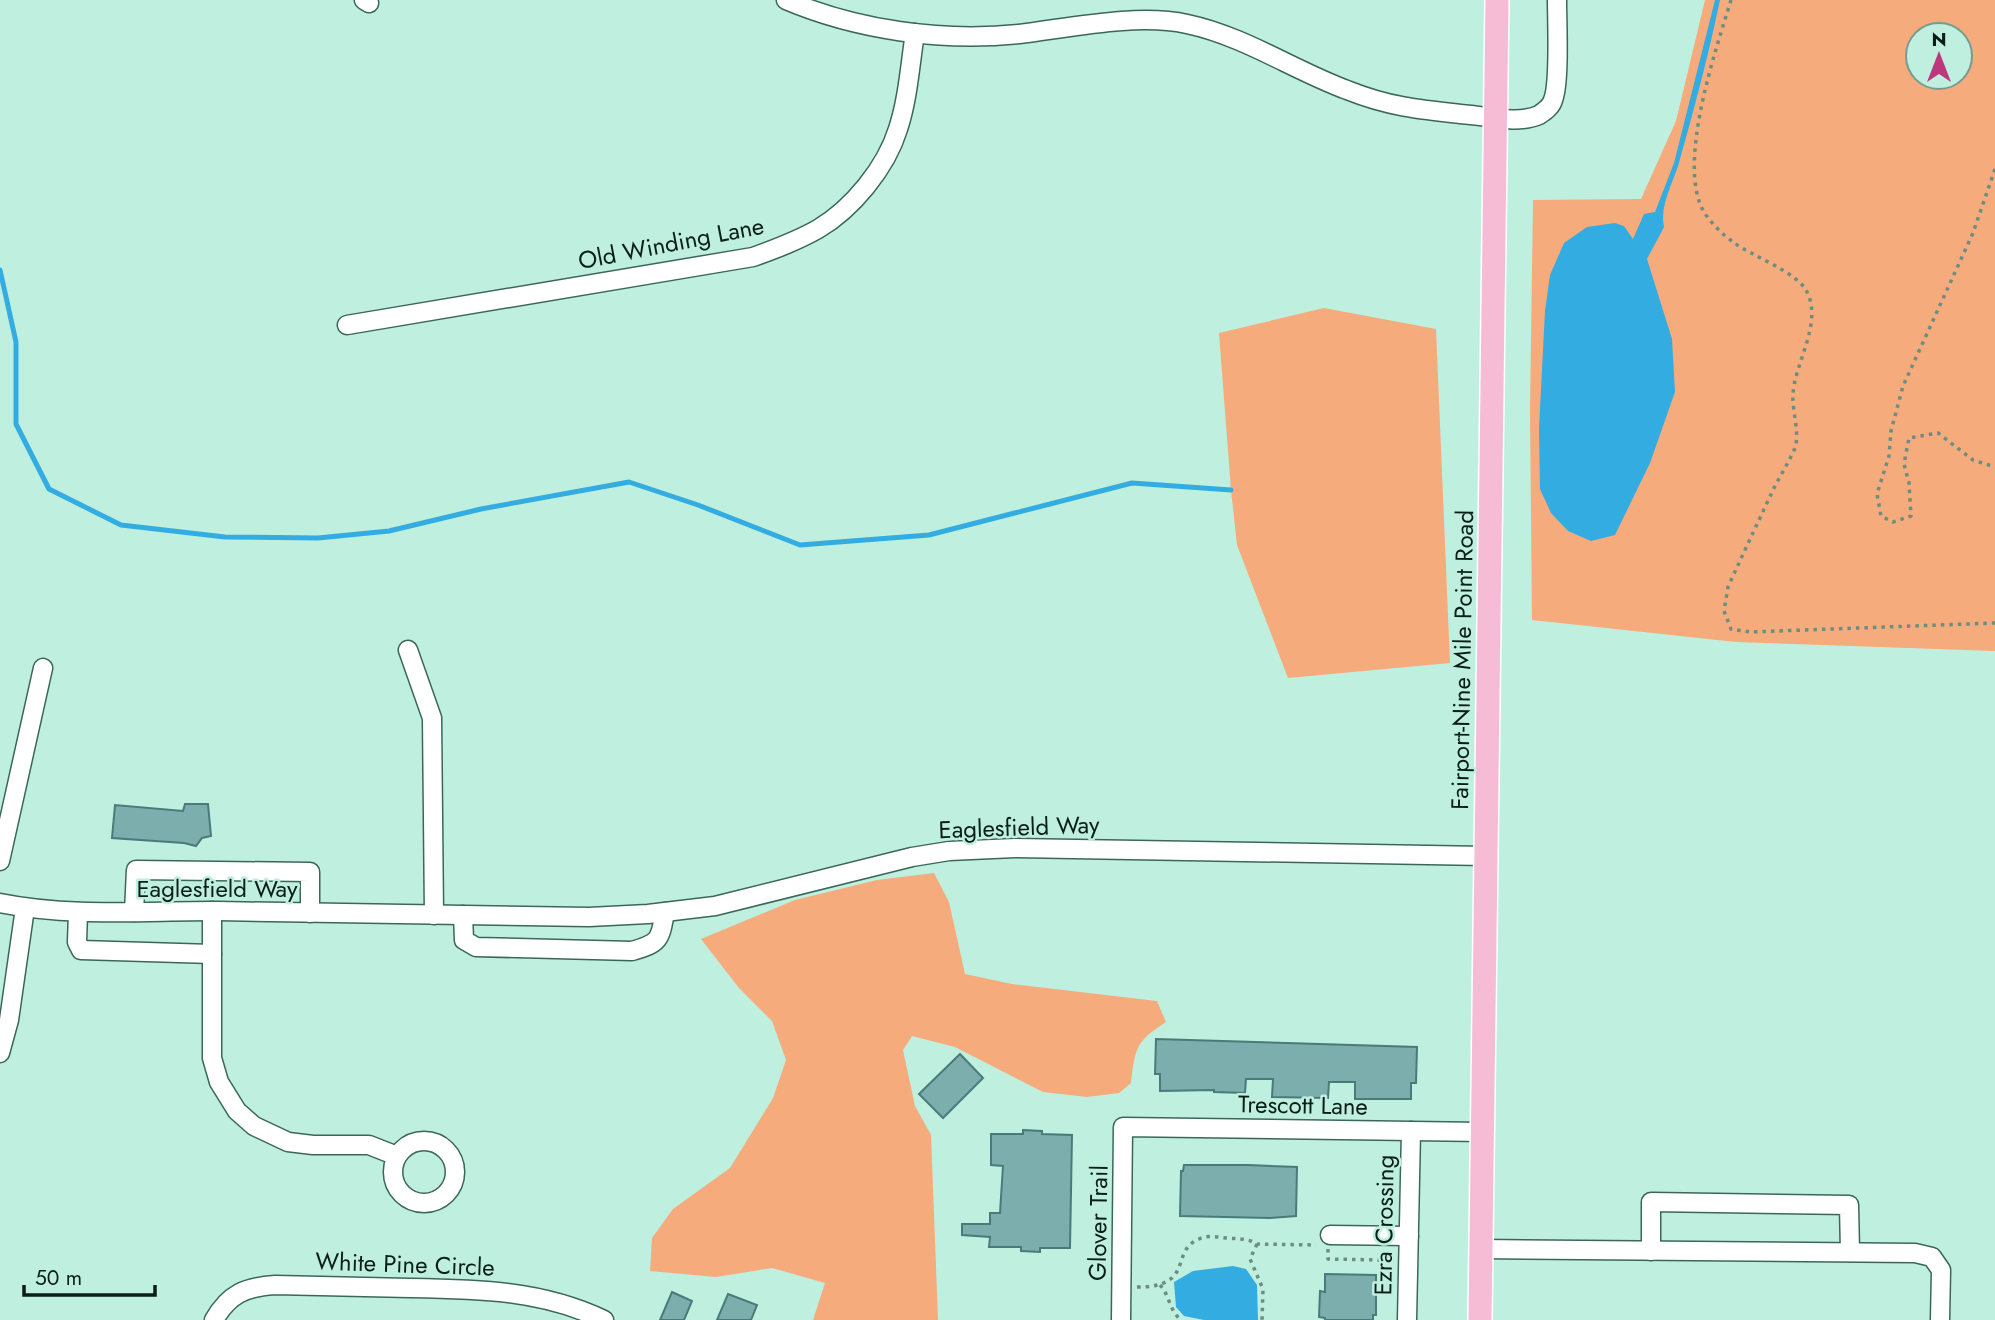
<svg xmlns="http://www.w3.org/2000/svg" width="1995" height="1320" viewBox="0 0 1995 1320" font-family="Jost,sans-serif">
<rect width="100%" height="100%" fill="#bfefdf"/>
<g fill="#f6ab7c" fill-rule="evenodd">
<path d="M1705 0H1995V651L1736 642 1532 620 1530 412 1533 200 1641 199 1676 121ZM1918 35H1960V77H1918Z"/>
<polygon points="1324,308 1436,329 1450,663 1288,678 1237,545 1231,490 1219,333"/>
<path d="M934 873 949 902 965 974 1012 984 1157 1001 1166 1022C1136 1041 1135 1048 1131 1083L1119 1093 1087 1097 1043 1092 955 1047 912 1036 903 1050 915 1106 931 1135 938 1320H813L825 1283 772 1268 716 1277 650 1271 652 1238 673 1209 730 1168 773 1098 786 1060 772 1021 739 988 701 939 795 900 877 880Z"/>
</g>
<g fill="#33ace1">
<path d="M1715 0H1720C1709 53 1695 106 1680 159 1675 180 1659 204 1664 227L1647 259 1672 339 1675 392 1650 463 1615 535 1591 541 1568 531 1551 513 1540 489 1539 428 1545 311 1550 275 1564 243 1587 227 1615 223 1624 226 1633 239 1644 214 1655 212 1674 163Z"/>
<polygon points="1233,1266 1246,1269 1257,1285 1258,1320 1204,1320 1184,1316 1176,1307 1174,1282 1193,1271"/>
</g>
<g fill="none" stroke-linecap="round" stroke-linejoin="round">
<polyline stroke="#33ace1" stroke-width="5" points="0,270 16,342 16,424 49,489 121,525 225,537 318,538 389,531 481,509 629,482 698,505 800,545 929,535 1132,483 1231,490"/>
</g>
<g fill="#7baeac" stroke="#497b79" stroke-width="2">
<polygon points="185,804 208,804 211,836 202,838 196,846 184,843 112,838 115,805 183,811"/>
<polygon points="1156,1039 1417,1047 1416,1083 1411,1083 1411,1099 1355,1099 1355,1082 1329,1082 1328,1098 1272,1097 1273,1079 1246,1079 1245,1093 1214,1092 1214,1090 1160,1091 1160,1074 1155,1074"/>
<polygon points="960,1054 983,1078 943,1118 919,1094"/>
<polygon points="1023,1130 1042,1131 1042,1134 1072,1135 1070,1248 1040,1248 1040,1252 1021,1251 1021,1247 989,1247 990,1237 962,1235 962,1224 990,1224 990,1213 1000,1213 1003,1166 991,1165 991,1134 1023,1134"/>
<polygon points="1184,1165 1248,1165 1297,1167 1296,1216 1270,1218 1180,1216 1181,1171 1183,1171"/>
<polygon points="1325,1274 1376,1275 1376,1315 1373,1315 1373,1320 1325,1320 1325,1318 1319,1317 1320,1291 1325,1292"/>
<polygon points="672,1292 692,1301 684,1320 660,1320"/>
<polygon points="728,1294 757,1305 751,1320 717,1320"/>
</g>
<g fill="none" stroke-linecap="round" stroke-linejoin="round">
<g stroke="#3b675a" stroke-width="21">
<g id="minor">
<polyline points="364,0 369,3"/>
<path d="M786 0C857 30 941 42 1019 34 1069 28 1137 13 1187 24 1244 36 1293 70 1347 90 1392 108 1424 110 1471 115 1491 117 1519 124 1539 115 1545 111 1551 107 1553 100 1560 83 1557 22 1557 0"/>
<path d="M347 325 753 257C775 249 797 241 818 229 852 209 886 168 898 129 908 99 910 65 915 33"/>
<polyline points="408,650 432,718 434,915"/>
<polyline points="0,861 43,668"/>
<path d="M0 903C70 917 141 911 212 911 338 912 464 915 589 917L648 914 715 906 912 857 949 851 1015 848 1485 856"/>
<polyline points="212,911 212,1058 219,1082 237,1111 254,1126 288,1142 313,1145 369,1145 397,1156"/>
<polyline points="78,912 77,942 81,950 212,954"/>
<polyline points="134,912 136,870 310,872 310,913"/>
<path d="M463 915 464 940 476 947 632 951C660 943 660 940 665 912"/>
<polyline points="0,1053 9,1020 25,908"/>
<circle cx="424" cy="1172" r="31"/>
<polyline points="1330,1235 1409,1236"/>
<polyline points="1481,1249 1915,1253 1932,1257 1941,1270 1940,1320"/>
<polyline points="1651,1251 1651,1202 1849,1205 1850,1252"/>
<path d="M214 1320C229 1294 245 1287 275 1285 320 1286 365 1287 410 1288 477 1289 542 1290 604 1320"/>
<polyline points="1121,1320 1123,1127 1483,1132"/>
<polyline points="1407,1320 1411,1131"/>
</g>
</g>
<g stroke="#fff" stroke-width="26">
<polyline id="major" points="1480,1320 1497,0"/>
</g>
<g stroke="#6b8e82" stroke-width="3.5" stroke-dasharray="3.5 5" stroke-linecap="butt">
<path d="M1731 0C1716 50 1676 164 1704 212 1711 223 1722 234 1733 242 1751 256 1798 272 1807 292 1823 324 1794 364 1793 395 1792 411 1800 433 1795 448 1789 462 1780 476 1773 490 1758 522 1743 554 1728 587L1724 611 1731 629 1750 632 1995 623"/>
<polyline points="1995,169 1973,233 1903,386 1891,431 1889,456 1877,494 1881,516 1893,522 1911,516 1909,483 1904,464 1909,438 1938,433 1973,460 1995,467"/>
<polyline points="1257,1244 1250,1259 1263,1289 1262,1320"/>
<polyline points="1328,1249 1328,1259 1383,1260"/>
<path d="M1160 1285C1170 1296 1169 1310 1181 1320"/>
<path d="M1137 1287C1196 1287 1169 1251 1199 1239 1207 1235 1217 1237 1226 1238 1237 1239 1248 1238 1257 1244L1316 1245"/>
</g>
<use href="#minor" stroke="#fff" stroke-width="18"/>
<use href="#major" stroke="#f6bcd6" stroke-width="23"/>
</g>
<g text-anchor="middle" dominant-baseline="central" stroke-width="5" stroke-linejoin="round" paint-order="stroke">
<g font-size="24" fill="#0a1d17" stroke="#bfefdf">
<text transform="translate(671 243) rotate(-11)">Old Winding Lane</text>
<text transform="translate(1462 660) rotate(-89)">Fairport-Nine Mile Point Road</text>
<text transform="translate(1019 827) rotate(-2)">Eaglesfield Way</text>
<text x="217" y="888">Eaglesfield Way</text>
<text transform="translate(1303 1105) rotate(1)">Trescott Lane</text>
<text transform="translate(1098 1223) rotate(-89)">Glover Trail</text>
<text transform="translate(1384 1225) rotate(-89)">Ezra Crossing</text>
<text transform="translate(405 1264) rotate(2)">White Pine Circle</text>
</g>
</g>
<g transform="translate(1939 56)"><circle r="33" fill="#bfefdf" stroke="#779b8f" stroke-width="2"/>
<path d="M0-5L12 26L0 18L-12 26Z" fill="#bc377c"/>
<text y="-10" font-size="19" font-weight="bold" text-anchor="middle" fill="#0a1d17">N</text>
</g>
<path d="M24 1285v10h131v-10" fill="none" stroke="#0a1d17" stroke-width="3.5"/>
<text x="35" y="1285" font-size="21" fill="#0a1d17" stroke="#bfefdf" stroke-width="5" paint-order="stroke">50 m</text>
</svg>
